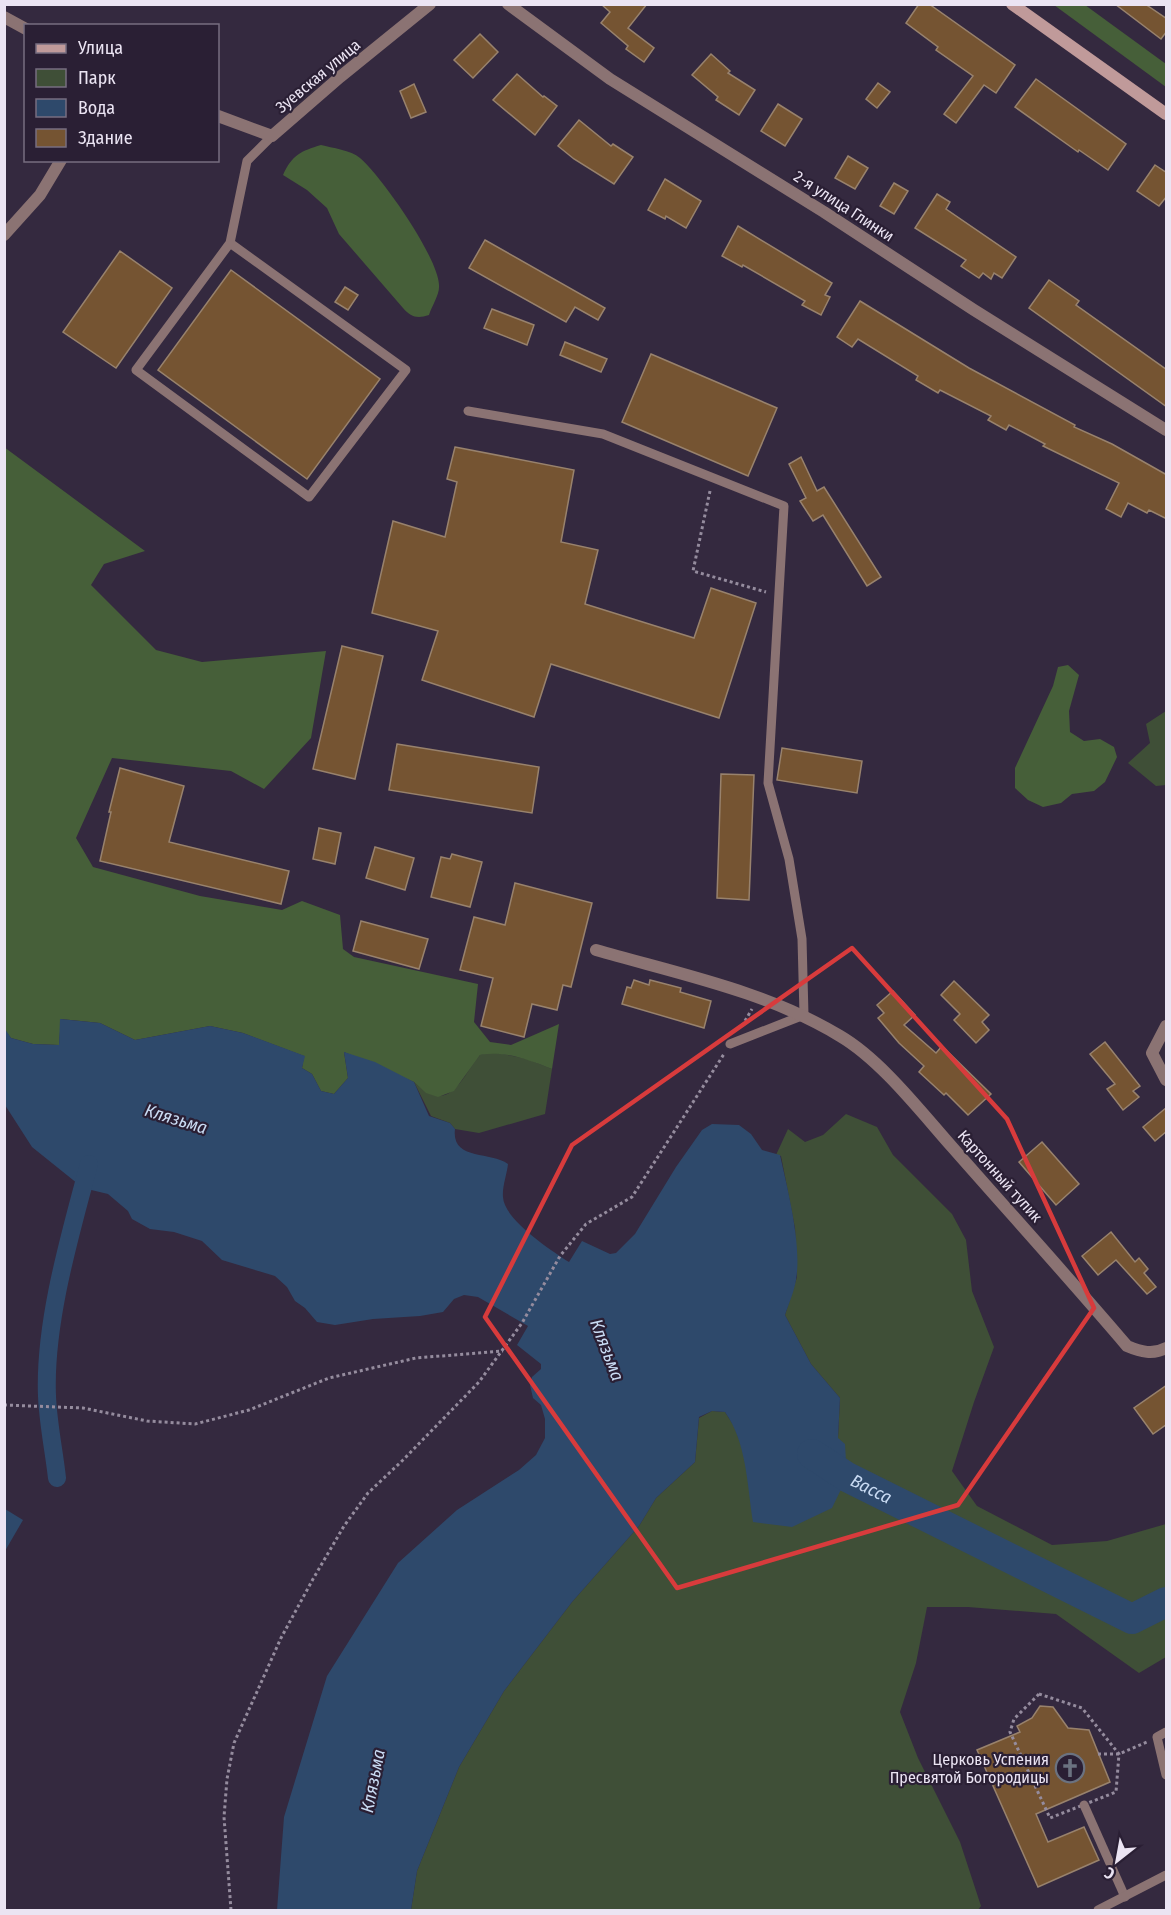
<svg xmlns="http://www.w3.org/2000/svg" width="1171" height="1915" viewBox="0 0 1171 1915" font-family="'Fira Sans Condensed',sans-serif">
<rect width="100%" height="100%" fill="#34293f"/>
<g fill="#3f4f37">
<polygon points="1166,711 1166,785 1156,786 1128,763 1150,743 1146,724"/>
<path d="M493 1052 527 1059 552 1069 545 1114 479 1133 455 1129 450 1123 431 1116 414 1082C450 1115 459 1081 480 1055Z"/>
<polygon points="846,1114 877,1127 893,1155 952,1214 966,1240 972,1291 994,1347 974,1402 952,1471 977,1506 1052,1545 1107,1541 1166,1524 1166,1657 1139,1673 1056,1614 968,1607 927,1607 916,1663 900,1712 918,1758 960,1842 981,1906 978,1910 411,1910 417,1871 459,1767 504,1691 572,1602 639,1526 656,1498 695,1462 699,1418 712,1411 725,1412 734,1426 742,1447 838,1438 840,1398 811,1364 785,1315 797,1277 795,1228 781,1156 776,1155 788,1129 805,1142 823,1135"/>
</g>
<g fill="#465f39">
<polygon points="1054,5 1085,5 1166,64 1166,87"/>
<path d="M321 145C332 148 351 150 360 158 382 177 438 257 439 285 440 294 432 306 429 315 417 319 411 317 403 308L339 234 327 208 307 190 283 175C292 155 301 151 321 145Z"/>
<path d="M4 447 145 551 104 564 91 585 156 650 202 662 326 651 311 738 264 789 231 771 112 758 76 838 93 867 200 896 282 910 302 901 340 915 343 949 354 957 478 984 474 1022 490 1042 511 1045 559 1024 552 1069C529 1060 504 1050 480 1055L454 1091 438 1097 426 1093 414 1082 344 1052 348 1078 334 1094 321 1091 312 1074 302 1068 304 1056 243 1033 210 1026 135 1040 100 1023 61 1019 59 1045 33 1044 11 1038 4 1029Z"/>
<polygon points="1068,665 1079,675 1069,711 1070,732 1084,741 1100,739 1114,747 1117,757 1105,782 1094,791 1072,794 1061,803 1043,807 1028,800 1015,788 1015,768 1053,686 1058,667"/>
</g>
<g fill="#2e496b">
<path d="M60 1019 100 1023 135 1040 210 1026 243 1033 305 1056 302 1068 312 1074 321 1091 334 1094 348 1078 344 1052 375 1062 414 1082 429 1116 450 1123 455 1129C451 1161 490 1151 508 1164 507 1174 502 1187 503 1197 504 1220 551 1250 569 1262L582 1241 610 1254 616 1253 635 1234 676 1167 702 1130 712 1124 739 1125 751 1134 762 1150 780 1155C788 1191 802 1245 796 1280 794 1292 789 1303 785 1315L811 1364 840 1398 838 1438 845 1444 847 1477 832 1508 792 1527 753 1522C747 1485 747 1443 725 1412L712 1411 699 1417 695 1462 656 1498 639 1526 572 1602 504 1691 459 1767 417 1871 411 1910H277L284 1817 327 1676 398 1563 457 1510 519 1470 536 1455 545 1438V1419L541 1405 533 1398 530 1385 532 1377 541 1369V1364L517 1345 528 1326 478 1297 464 1295 454 1299 443 1312 420 1316 373 1319 335 1325 317 1322 305 1308 295 1301 287 1287 275 1276 222 1260 202 1241 174 1232 150 1229 132 1219 128 1211 108 1194 83 1188 32 1147 5 1105V1029L11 1038 33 1044 59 1045Z"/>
<polygon points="5,1509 23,1520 5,1551"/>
</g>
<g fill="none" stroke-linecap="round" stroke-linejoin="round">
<path stroke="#2e496b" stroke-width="18" d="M57 1478C54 1451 48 1423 47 1396 44 1323 70 1235 89 1164"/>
<path stroke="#2e496b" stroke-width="30" id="s1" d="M812 1454 847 1477 1132 1619 1166 1602"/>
</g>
<g fill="#755432" stroke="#98826d" stroke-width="1.5">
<polygon points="601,4 647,4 628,28 654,48 644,62 626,49 628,46 601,23 610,12"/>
<polygon points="919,4 929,4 1015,65 996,93 984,85 956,123 944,114 973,76 936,50 938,47 906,23"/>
<polygon points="1115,4 1145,4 1167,19 1167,31 1161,39"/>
<polygon points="480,34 498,52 473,78 454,60"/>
<polygon points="711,54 730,71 728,73 755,90 739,115 716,100 718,97 692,75"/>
<polygon points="517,74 543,97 544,96 557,106 535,135 493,100"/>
<polygon points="1036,79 1126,144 1108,170 1079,150 1078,152 1015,107"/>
<polygon points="878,83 890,92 877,108 866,99"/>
<polygon points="414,84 426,112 411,118 400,91"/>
<polygon points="778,104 802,119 785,146 761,131"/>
<polygon points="579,120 611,146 613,144 633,157 614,184 574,159 558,146"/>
<polygon points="848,156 868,168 855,189 835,178"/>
<polygon points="1155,165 1167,173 1167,196 1159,206 1137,191"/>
<polygon points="665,179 701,201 686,228 666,216 665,219 648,210"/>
<polygon points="894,183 908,191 894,214 880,206"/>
<polygon points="937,194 950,202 946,209 1016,257 1002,278 994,273 991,279 983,273 979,278 961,266 966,260 915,228"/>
<polygon points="738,226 832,283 825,295 830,297 821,315 802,305 805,301 743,265 742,267 722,256"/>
<polygon points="485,240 605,308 598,320 575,307 566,322 469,268"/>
<polygon points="120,251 172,288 116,368 63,332"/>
<polygon points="231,270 380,379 307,479 158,370"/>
<polygon points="1049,280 1079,301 1076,305 1167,370 1167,407 1029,308"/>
<polygon points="345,287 358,295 348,310 335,302"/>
<polygon points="860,301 969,368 1075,425 1074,427 1112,444 1167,475 1167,519 1149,510 1147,513 1128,503 1121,517 1106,509 1119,483 1043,446 1045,444 1009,425 1006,430 988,420 991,416 940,390 938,393 916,380 918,376 858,339 852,347 837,337"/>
<polygon points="492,309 534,325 527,345 484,328"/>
<polygon points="565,342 607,359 601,372 560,355"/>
<polygon points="651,354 777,408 748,476 622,422"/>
<polygon points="455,447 574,470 561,542 598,550 585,604 694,638 711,588 756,603 719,718 551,664 534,717 422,680 438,631 372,613 393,521 445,537 457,482 447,479"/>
<polygon points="801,457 817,491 824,487 881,577 867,586 823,515 813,521 800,501 806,498 789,464"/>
<polygon points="342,646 383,656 355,779 313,769"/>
<polygon points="397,744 539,767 532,813 389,790"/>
<polygon points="782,748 862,761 857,793 777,780"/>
<polygon points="120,768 184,786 169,842 289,871 281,904 100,861 111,812 109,812"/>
<polygon points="721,774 754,775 749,900 717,898"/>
<polygon points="319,828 341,833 335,864 313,859"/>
<polygon points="375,847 414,858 405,890 366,878"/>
<polygon points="452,854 482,862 470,907 431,897 441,857 450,859"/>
<polygon points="515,883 592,903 571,987 563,985 557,1010 532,1004 524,1037 481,1026 493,978 460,970 474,917 505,925"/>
<polygon points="361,921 428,939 419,969 353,951"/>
<polygon points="634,980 649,985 650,980 681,988 680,992 711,1001 704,1028 622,1004 627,987 631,988"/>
<polygon points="954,981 989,1015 982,1022 989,1030 976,1043 954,1020 960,1014 941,995"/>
<polygon points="893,991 915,1015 904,1025 936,1053 942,1046 991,1094 968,1115 946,1093 944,1095 919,1072 924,1066 899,1043 878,1018 884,1013 877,1005"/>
<polygon points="1105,1042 1140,1086 1133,1091 1139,1097 1123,1110 1107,1089 1115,1084 1090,1054"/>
<polygon points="1167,1107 1167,1131 1155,1141 1143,1127"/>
<polygon points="1042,1142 1079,1184 1056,1205 1019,1162"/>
<polygon points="1111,1232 1135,1262 1139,1258 1148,1269 1144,1273 1156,1287 1147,1294 1116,1260 1098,1275 1082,1256"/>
<polygon points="1167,1385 1167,1424 1153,1434 1134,1408"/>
<polygon points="1040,1706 1053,1707 1068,1728 1089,1730 1110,1782 1036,1814 1048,1842 1084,1827 1099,1860 1038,1887 977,1750 1020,1732 1017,1726 1032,1718"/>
</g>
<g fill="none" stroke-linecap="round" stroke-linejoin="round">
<g stroke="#958c9e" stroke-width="3" stroke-dasharray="3 3" stroke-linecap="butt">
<polyline points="710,491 693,571 766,592"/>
<polyline points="742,1026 752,1009"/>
<polyline points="4,1405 83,1408 147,1421 195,1424 249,1410 329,1378 416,1358 503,1351"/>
<polygon points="1039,1694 1082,1708 1119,1754 1116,1792 1050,1818 1010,1732 1014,1719"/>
<polyline points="1098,1754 1119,1754 1147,1742"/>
<polyline points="231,1910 224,1817 227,1779 234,1743 281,1638 313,1579 344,1526 368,1493 403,1460 479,1382 522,1323 560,1256 586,1224 632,1197 724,1054"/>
</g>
<g stroke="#8b7373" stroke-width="9">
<polyline points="230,243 406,370 309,497 136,370 230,243 247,161 272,136"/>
<polyline points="468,411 603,434 784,506 768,783 789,859 802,939 804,1015 730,1044"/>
<polyline points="1166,1732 1157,1737 1166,1775"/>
<polyline points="1084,1805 1125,1897"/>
<polyline points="1098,1910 1166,1875"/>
</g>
<g stroke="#8b7373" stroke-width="12">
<polyline points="508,4 610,79 824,212 974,310 1166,430"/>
<polyline points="4,17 26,29"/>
<polyline points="218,116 272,136 340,77 430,4"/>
<polyline points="4,235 40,195 61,160"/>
<path d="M596 950C679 974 766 991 840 1036 881 1060 921 1112 953 1148 1011 1214 1070 1279 1127 1346 1141 1352 1153 1355 1166 1348"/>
<polyline points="1166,1026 1152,1053 1166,1080"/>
</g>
<polyline stroke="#c09a9a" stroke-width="12" points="1012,4 1166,114"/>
</g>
<path fill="none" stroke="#d83b3c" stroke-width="4.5" stroke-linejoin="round" d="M852 948 1007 1119 1094 1308 958 1505 677 1588 485 1317 572 1145Z"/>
<defs>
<g id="church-ring" transform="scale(1.5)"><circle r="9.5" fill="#2a1f34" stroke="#6b7280" stroke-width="1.5"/><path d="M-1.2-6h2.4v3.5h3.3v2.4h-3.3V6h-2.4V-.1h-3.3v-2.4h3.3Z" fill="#6b7280"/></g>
</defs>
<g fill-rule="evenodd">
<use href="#church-ring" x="1070" y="1768"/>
</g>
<g text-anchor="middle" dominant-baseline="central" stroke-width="4.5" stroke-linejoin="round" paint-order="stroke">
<g font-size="16" fill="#ebe4f3" stroke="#2a1f34">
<text transform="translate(318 76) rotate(-40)">Зуевская улица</text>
<text transform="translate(844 206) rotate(33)">2-я улица Глинки</text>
<text transform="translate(1000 1176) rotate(48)">Картонный тупик</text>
</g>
<g font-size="16" fill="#ebe4f3" stroke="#2a1f34" text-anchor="end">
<text x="1049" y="1759">Церковь Успения<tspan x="1049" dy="18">Пресвятой Богородицы</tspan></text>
</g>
<g font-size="18" font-style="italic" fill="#c9dbf3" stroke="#2a1f34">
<text transform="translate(176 1119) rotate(17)">Клязьма</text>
<text transform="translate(607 1350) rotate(69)">Клязьма</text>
<text stroke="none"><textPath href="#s1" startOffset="69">Васса</textPath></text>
<text transform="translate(373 1781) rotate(-79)">Клязьма</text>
</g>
</g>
<rect width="1171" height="1915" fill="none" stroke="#ebe4f3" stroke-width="12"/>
<rect x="24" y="24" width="195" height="138" fill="#2a1f34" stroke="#776e80" stroke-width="1.5"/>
<rect x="36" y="44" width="30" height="9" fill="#c09a9a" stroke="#776e80" stroke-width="1.5"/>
<text x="78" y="54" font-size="18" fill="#ebe4f3">Улица</text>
<rect x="36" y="69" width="30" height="18" fill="#3f4f37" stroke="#776e80" stroke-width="1.5"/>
<text x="78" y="84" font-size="18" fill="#ebe4f3">Парк</text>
<rect x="36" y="99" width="30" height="18" fill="#2e496b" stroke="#776e80" stroke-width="1.5"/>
<text x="78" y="114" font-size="18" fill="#ebe4f3">Вода</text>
<rect x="36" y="129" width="30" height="18" fill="#755432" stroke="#776e80" stroke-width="1.5"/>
<text x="78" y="144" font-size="18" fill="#ebe4f3">Здание</text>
<g transform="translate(1117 1861) rotate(211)" stroke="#2a1f34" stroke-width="4.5" paint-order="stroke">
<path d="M0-4.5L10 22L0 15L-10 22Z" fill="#ebe4f3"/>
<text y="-9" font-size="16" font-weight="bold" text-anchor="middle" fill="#ebe4f3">С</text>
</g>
</svg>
